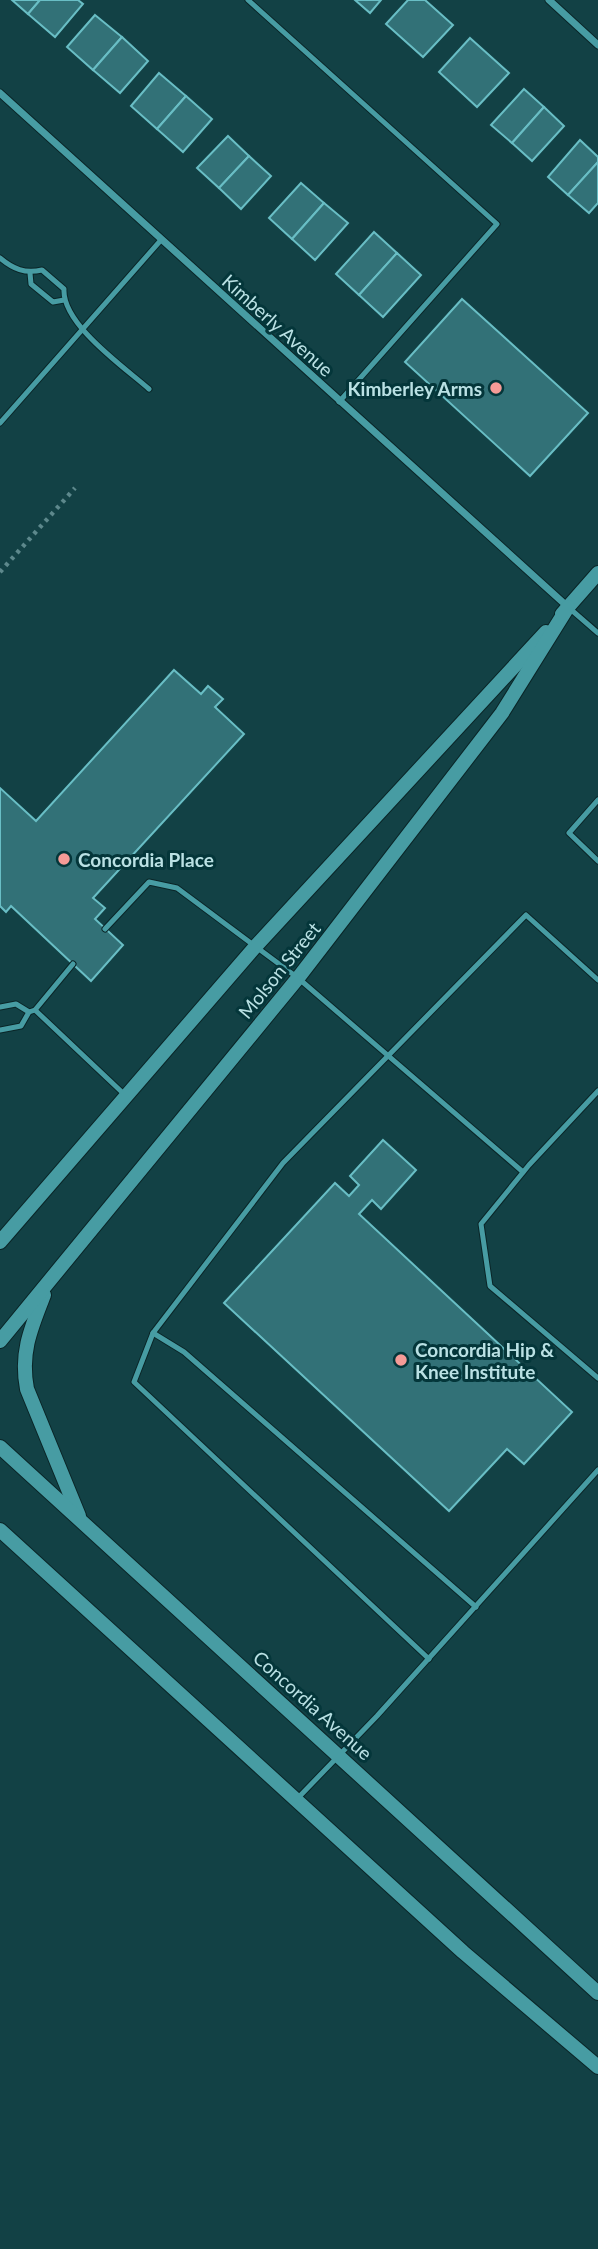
<svg xmlns="http://www.w3.org/2000/svg" width="598" height="2249" viewBox="0 0 598 2249" font-family="Lato,sans-serif">
<rect width="100%" height="100%" fill="#124145"/>
<g fill="#327177" stroke="#69bec5" stroke-width="2">
<polygon points="12,0 40,0 28,14"/>
<polygon points="40,0 78,0 83,4 55,37 28,14"/>
<polygon points="355,0 381,0 370,13"/>
<polygon points="408,0 425,0 453,25 423,57 386,24"/>
<polygon points="95,15 122,37 93,70 67,47"/>
<polygon points="122,37 148,61 120,93 93,70"/>
<polygon points="470,38 509,73 477,107 439,72"/>
<polygon points="159,73 186,96 157,129 131,106"/>
<polygon points="524,89 544,107 512,143 491,125"/>
<polygon points="186,96 212,119 183,152 157,129"/>
<polygon points="544,107 564,126 532,161 512,143"/>
<polygon points="228,136 249,156 219,188 197,168"/>
<polygon points="580,140 598,157 598,162 568,195 548,177"/>
<polygon points="249,156 271,176 241,209 219,188"/>
<polygon points="598,162 598,203 589,213 568,195"/>
<polygon points="301,183 324,203 292,239 269,218"/>
<polygon points="324,203 348,223 315,260 292,239"/>
<polygon points="374,232 397,253 359,295 336,274"/>
<polygon points="397,253 421,275 383,317 359,295"/>
<polygon points="462,299 588,413 530,476 405,362"/>
<polygon points="174,670 201,694 208,686 223,699 215,707 244,734 93,898 105,908 95,919 123,945 91,981 11,906 6,912 0,906 0,788 36,821"/>
<polygon points="383,1140 416,1170 381,1209 372,1200 359,1214 572,1412 524,1464 507,1449 449,1511 224,1303 335,1183 349,1196 359,1185 350,1176"/>
</g>
<g fill="none" stroke-linecap="round" stroke-linejoin="round">
<g stroke="#0a2527" stroke-width="7">
<g id="lane">
<polyline points="248,0 497,224 339,402"/>
<path d="M0 258C13 269 25 274 42 270L64 289C62 324 124 367 149 389"/>
<polyline points="30,273 31,284 53,302 64,300"/>
<polyline points="0,423 161,240"/>
<polyline points="568,607 598,633"/>
<polyline points="598,800 569,833 598,861"/>
<polyline points="105,929 149,882 177,888 298,978 523,1172"/>
<polyline points="0,1007 16,1004 29,1012 21,1026 0,1030"/>
<polyline points="35,1010 73,964"/>
<polyline points="29,1012 35,1010 125,1095"/>
<polyline points="598,1091 529,1165 481,1224 490,1286 598,1378"/>
<polyline points="153,1333 184,1352 476,1607"/>
<polyline points="429,1659 134,1382 153,1333 283,1163 526,915 598,980"/>
<polyline points="297,1799 377,1716 598,1470"/>
</g>
</g>
<g stroke="#0a2527" stroke-width="9">
<g id="street">
<polyline points="549,0 598,45"/>
<polyline points="0,93 568,607"/>
</g>
</g>
<g stroke="#0a2527" stroke-width="16">
<g id="secondary">
<polyline points="562,614 598,573"/>
<polyline points="0,1242 255,947 546,632"/>
<path d="M44 1295C31 1328 20 1353 27 1389L79 1516"/>
<polyline points="0,1341 298,978 502,713 568,607"/>
<polyline points="0,1447 598,1993"/>
<polyline points="0,1530 463,1952 598,2067"/>
</g>
</g>
<polyline stroke="#5d888c" stroke-width="4.5" stroke-dasharray="3.5 5" stroke-linecap="butt" points="0,572 75,488"/>
<use href="#lane" stroke="#479ca3" stroke-width="5"/>
<use href="#street" stroke="#479ca3" stroke-width="7"/>
<use href="#secondary" stroke="#479ca3" stroke-width="14"/>
</g>
<g fill="#f59b97" stroke="#04363a" stroke-width="2.5">
<circle cx="496" cy="388" r="7"/>
<circle cx="64" cy="859" r="7"/>
<circle cx="401" cy="1360" r="7"/>
</g>
<g text-anchor="middle" dominant-baseline="central" stroke-width="6" stroke-linejoin="round" paint-order="stroke">
<g font-size="19" fill="#bae1e4" stroke="#04363a">
<text transform="translate(278 325) rotate(42)">Kimberly Avenue</text>
<text transform="translate(279 970) rotate(-51)">Molson Street</text>
<text transform="translate(313 1705) rotate(42)">Concordia Avenue</text>
</g>
<g font-size="19" font-weight="bold" fill="#bae1e4" stroke="#04363a" text-anchor="start">
<text x="482" y="388" text-anchor="end">Kimberley Arms</text>
<text x="78" y="859">Concordia Place</text>
<text x="415" y="1349">Concordia Hip &amp;<tspan x="415" dy="22">Knee Institute</tspan></text>
</g>
</g>
</svg>
